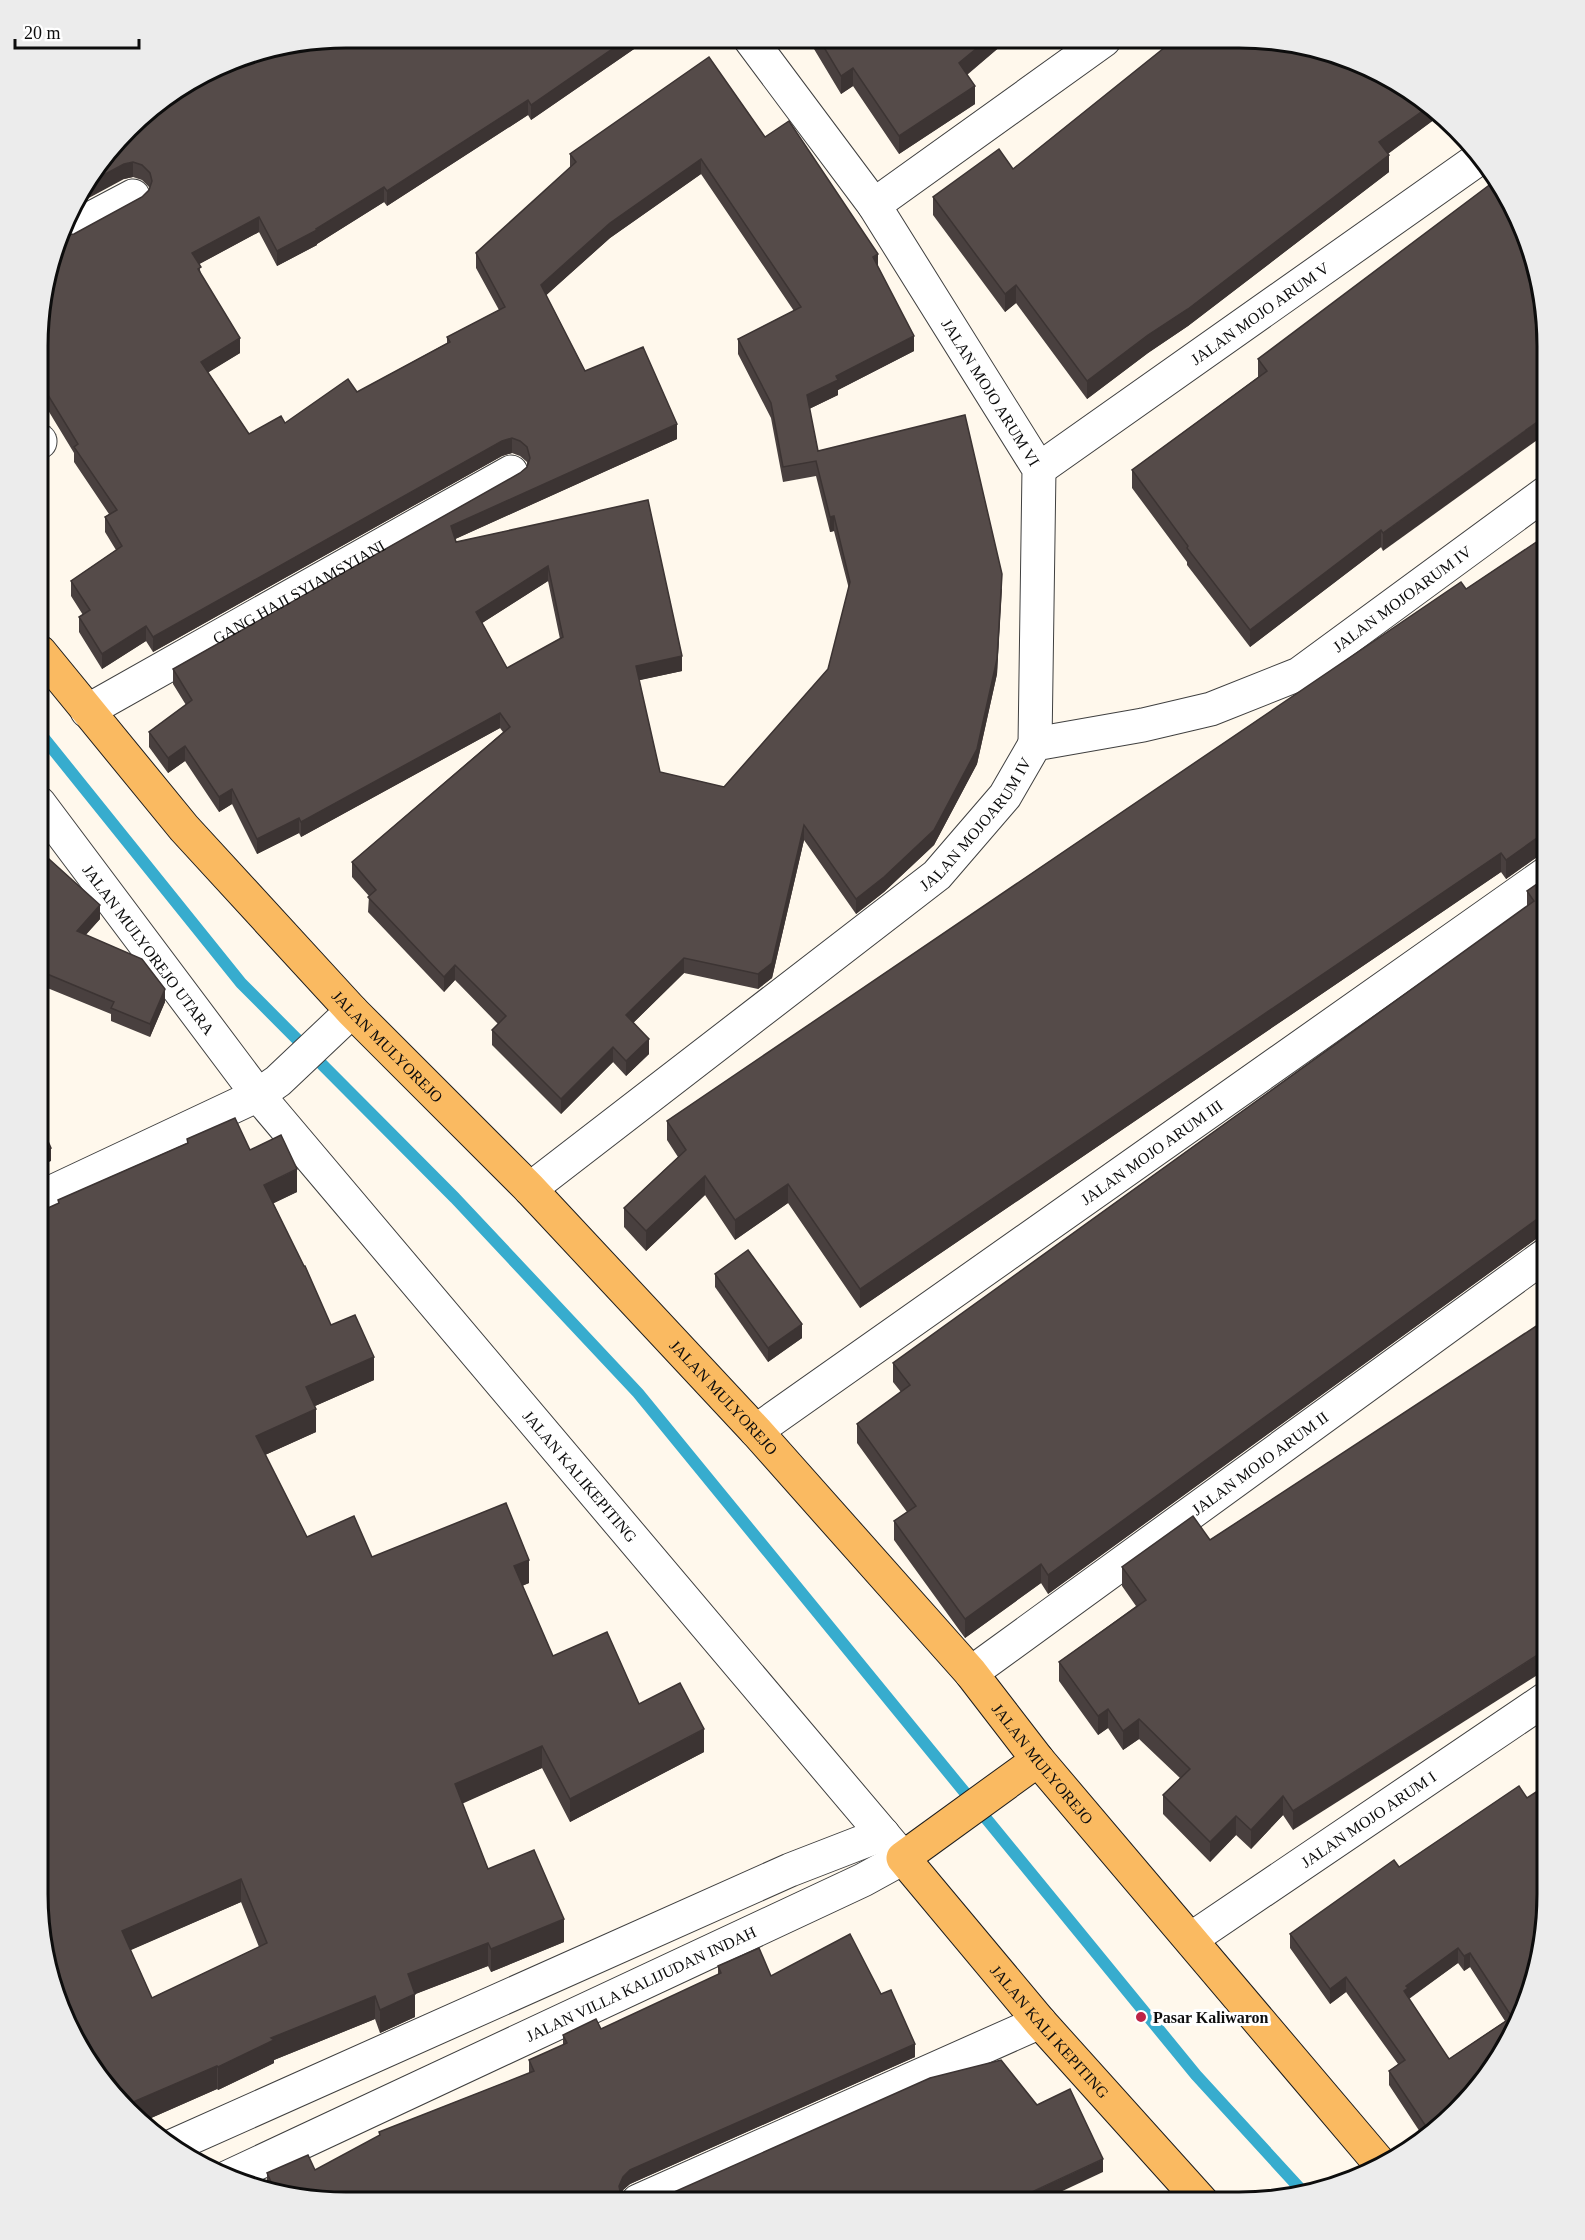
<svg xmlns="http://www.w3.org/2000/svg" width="1585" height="2240" viewBox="0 0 1585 2240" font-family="'Times New Roman',serif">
<rect width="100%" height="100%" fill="#fff8ec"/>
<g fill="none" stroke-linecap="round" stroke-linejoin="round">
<polyline stroke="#37acce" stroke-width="12" points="39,732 241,983 455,1198 638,1393 1196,2075 1305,2194"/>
<g stroke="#404040" stroke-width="35">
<g id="minor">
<path id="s1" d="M750 39 874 205 1039 469 1035 744"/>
<polyline points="874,205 1104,40"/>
<polyline points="65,232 133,196"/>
<polyline points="40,442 40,441"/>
<path id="s2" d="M1039 469 1481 157"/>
<path id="s3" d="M87 711 511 472"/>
<path id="s4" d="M39 803 258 1095 903 1858 863 1880 226 2178"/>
<path id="s5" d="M530 1189 937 875 1005 796 1035 744 1143 725 1211 709 1299 674 1547 492"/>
<polyline points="39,1198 258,1095 278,1081 352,1011"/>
<path id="s6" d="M756 1431 1547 873"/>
<path id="s7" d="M971 1673 1547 1254"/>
<path id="s8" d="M1191 1939 1547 1698"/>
<polyline points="170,2147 790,1870 883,1834"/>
<polyline points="638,2201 1040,2022"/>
</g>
</g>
<g stroke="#1e1e1e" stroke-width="35">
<g id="major">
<path id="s9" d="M40 652 184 828 352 1011 530 1189 756 1431 971 1673 1038 1760 1382 2166"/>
<path id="s10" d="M1038 1760 903 1858 1040 2022 1202 2202"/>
</g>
</g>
<use href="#minor" stroke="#fff" stroke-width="33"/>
<use href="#major" stroke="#faba61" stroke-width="33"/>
</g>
<g fill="#49403f" fill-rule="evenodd">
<path d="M650 38 531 120 528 115 387 206 384 202 317 244V245L277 266 259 232 199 264 201 275 240 353 208 372 249 434 285 423 357 392 447 343V337L499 310 476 268V253L570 168V154L765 137 878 267 914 351 838 390V395L809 409 818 451 1002 589 997 674 977 764 934 845 884 892 856 914 804 840 772 978 758 989 684 973 633 1023 649 1054 626 1076 613 1062 561 1114 492 1045V1030L498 1024 455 980 444 992 368 912 369 896 352 877V862L503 732 500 728 301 837 299 833 257 854 232 804 219 812 185 761 168 773 149 747V732L186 705 173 684V669L520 473 527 467V462L520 456 512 453 502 456 153 652 146 641 102 669 79 632V617L83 615 71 596V581L116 550 105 532V517L109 514 74 462V453L40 397V305L74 234 142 197 149 190 150 188 142 180 133 177 124 179 143 114ZM701 174 794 311 738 339V354L771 418 783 482 816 476 830 532 834 531 849 589 828 669 724 787 660 772 639 680 682 671 648 500 456 542 455 539 677 439 585 371 546 295 610 238ZM548 581 560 639 507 668 482 623Z"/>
<polygon points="808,39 1009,39 967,75 975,104 899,154 853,86 841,94"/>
<polygon points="1435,109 1435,119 1388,154 1389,172 1188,326 1148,353 1087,399 1016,303 1005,312 933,215 933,197 1013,169"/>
<polygon points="1496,180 1383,551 1381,547 1250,647 1187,565 1187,562 1132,488 1132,470 1258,377 1258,359"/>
<polygon points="1547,535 1547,855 1537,857 1506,879 1501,872 860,1308 788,1203 735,1240 705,1195 646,1251 624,1227 624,1208 678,1157 667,1140 667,1121"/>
<polygon points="39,850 100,919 85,935 165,1002 150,1037 111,1021 111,1014 40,985 39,986"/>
<polygon points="1547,877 1547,1236 1536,1239 1048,1594 1041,1583 965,1638 894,1540 894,1521 907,1512 857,1443 857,1424 901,1392 893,1382 893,1363 1527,906 1527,891"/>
<path d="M187 1139 250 1150 297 1192 273 1203 331 1325 374 1380 315 1406 316 1432 265 1455 307 1537 372 1557 529 1583 522 1586 553 1656 639 1704 704 1752 570 1822 542 1768 462 1803 488 1869 564 1942 491 1972 488 1966 415 1994V2017L380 2033 375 2019 274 2060V2063L218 2090 217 2089 142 2122 114 2097 58 1200 187 1143ZM241 1902 259 1947 152 1998 130 1950Z"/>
<polygon points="715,1274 802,1338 768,1362 715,1287"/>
<polygon points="1547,1319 1293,1830 1283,1815 1251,1849 1236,1835 1210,1862 1163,1814 1163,1795 1180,1778 1139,1739 1123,1750 1108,1728 1098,1735 1059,1681 1059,1662 1136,1606 1122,1586 1122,1567 1210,1540"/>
<path d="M1399 1867 1531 1994 1442 2126 1424 2138 1389 2085V2071L1398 2064 1346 1992 1330 2004 1290 1948V1934ZM1458 1963 1464 1971 1470 1967 1505 2021 1449 2059 1409 1999Z"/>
<polygon points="718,1966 771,1976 881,1994 915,2057 630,2184 623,2190 621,2195 268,2188 267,2186 267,2173 315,2170 379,2136 379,2132 529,2073 529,2060 563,2045 563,2035 601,2029 718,1975"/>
</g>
<g fill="#3c3433">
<polygon points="628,38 650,38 531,120 531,105"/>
<polygon points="988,39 1009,39 959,81 959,63"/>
<polygon points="853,68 853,86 841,94 841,76"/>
<polygon points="975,86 975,104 899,154 899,136"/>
<polygon points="528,100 528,115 387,206 387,191"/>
<polygon points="1431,105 1435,109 1435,119 1379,160 1379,142"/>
<polygon points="1389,155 1389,172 1188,326 1148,353 1087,399 1087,381"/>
<polygon points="701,159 701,174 610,238 541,300 541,285 610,223"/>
<polygon points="133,162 133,177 124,179 74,206 79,192 83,186 124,164"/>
<polygon points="384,187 384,202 317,244 317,245 277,266 277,251 316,229"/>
<polygon points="259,217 259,232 192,268 192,253"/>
<polygon points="878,254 878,269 873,257"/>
<polygon points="1016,285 1016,303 1005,312 1005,294"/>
<polygon points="914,336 914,351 838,390 838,395 807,410 807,395 836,376"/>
<polygon points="240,338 240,353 201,377 201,362"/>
<polygon points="1547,415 1547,433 1383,551 1383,533"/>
<polygon points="677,424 677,439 451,541 451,526"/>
<polygon points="512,438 512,453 502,456 153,652 153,637 502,441"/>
<polygon points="834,516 834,531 830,532 830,517"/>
<polygon points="1381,530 1381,547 1250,647 1250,630"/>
<polygon points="548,566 548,581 476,627 476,612"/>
<polygon points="1002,574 997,674 977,764 934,845 884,892 856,914 856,899"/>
<polygon points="146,626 146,641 102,669 102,654"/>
<polygon points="682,656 682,671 636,681 636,666"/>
<polygon points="500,713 500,728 301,837 301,822"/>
<polygon points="185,746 185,761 168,773 168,758"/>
<polygon points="232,789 232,804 219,812 219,797"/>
<polygon points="299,818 299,833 257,854 257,839"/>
<polygon points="804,825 804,840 772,978 758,989 758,974"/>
<polygon points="1546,835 1546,854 1537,857 1506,879 1506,860 1537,838"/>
<polygon points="1501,853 1501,872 860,1308 860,1289"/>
<polygon points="100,905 100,919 77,945 77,931"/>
<polygon points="684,958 684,973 626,1030 626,1015"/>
<polygon points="455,965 455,980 444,992 444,977"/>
<polygon points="40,971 40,985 39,986 39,973"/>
<polygon points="165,989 165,1002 150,1037 150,1024"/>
<polygon points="649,1039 649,1054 626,1076 626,1061"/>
<polygon points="613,1047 613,1062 561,1114 561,1099"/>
<polygon points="51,1148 51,1161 39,1167 39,1153"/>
<polygon points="297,1169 297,1192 264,1208 264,1185"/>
<polygon points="705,1176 705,1195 646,1251 646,1231"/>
<polygon points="788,1184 788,1203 735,1240 735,1220"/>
<polygon points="1546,1216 1546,1235 1536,1239 1048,1594 1048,1575 1536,1220"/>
<polygon points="802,1324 802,1338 768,1362 768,1348"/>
<polygon points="374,1357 374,1380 306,1410 306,1387"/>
<polygon points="316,1409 316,1432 256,1459 256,1436"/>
<polygon points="529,1560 529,1583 514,1589 514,1566"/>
<polygon points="1041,1564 1041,1583 965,1638 965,1619"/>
<polygon points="1547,1649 1547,1669 1293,1830 1293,1811"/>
<polygon points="1108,1709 1108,1728 1098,1735 1098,1716"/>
<polygon points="1139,1719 1139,1739 1123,1750 1123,1731"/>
<polygon points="704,1729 704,1752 570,1822 570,1799"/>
<polygon points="542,1746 542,1768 455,1807 455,1784"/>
<polygon points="1283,1796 1283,1815 1251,1849 1251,1830"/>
<polygon points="1236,1816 1236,1835 1210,1862 1210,1842"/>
<polygon points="241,1879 241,1902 122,1954 122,1931"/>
<polygon points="564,1919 564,1942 491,1972 491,1949"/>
<polygon points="488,1943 488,1966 408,1997 408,1974"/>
<polygon points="1458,1948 1458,1963 1408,1999 1404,1991 1406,1986"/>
<polygon points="1470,1953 1470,1967 1464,1971 1464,1956"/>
<polygon points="1346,1977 1346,1992 1330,2004 1330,1989"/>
<polygon points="415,1994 415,2017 380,2033 380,2010"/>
<polygon points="375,1996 375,2019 274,2060 274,2063 218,2090 218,2067 271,2038"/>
<polygon points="915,2044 915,2057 630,2184 623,2190 619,2200 619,2186 623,2177 630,2170"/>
<polygon points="217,2066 217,2089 142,2122 131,2113 131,2103"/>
<polygon points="1452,2115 1442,2126 1429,2135 1429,2131"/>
<polygon points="1103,2159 1103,2172 1039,2202 1010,2202"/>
</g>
<g fill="#554b49" stroke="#3c3433" stroke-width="1.5" fill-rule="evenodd">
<path d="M346 38H628L531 105 528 100 387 191 384 187 316 229 317 230 277 251 259 217 192 253 201 267 198 269 240 338 201 362 249 434 281 416 285 423 348 379 357 392 450 342 447 337 505 307 476 253 576 162 570 154 709 57 765 137 789 121 878 254 873 257 914 336 836 376 838 380 807 395 818 451 965 415 1002 574 997 659 977 749 934 830 884 877 856 899 804 825 772 963 758 974 684 958 626 1015 649 1039 626 1061 613 1047 561 1099 492 1030 506 1016 455 965 444 977 368 897 376 890 352 862 510 727 500 713 301 822 299 818 257 839 232 789 219 797 185 746 168 758 149 732 192 700 173 669 520 473 527 467 530 458 527 447 520 441 512 438 502 441 153 637 146 626 102 654 79 617 90 610 71 581 122 546 105 517 117 510 74 447 78 444 40 382V305L64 235 74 234 142 197 149 190 152 181 150 173 142 165 133 162 124 164 83 186 143 114 246 54ZM701 159 801 307 738 339 771 403 783 467 816 461 830 517 834 516 850 582 828 669 724 787 660 772 636 666 682 656 648 500 456 542 451 526 677 424 643 347 585 371 541 285 610 223ZM548 566 563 637 507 668 476 612Z"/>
<polygon points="819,39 988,39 959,63 975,86 899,136 853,68 841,76"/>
<polygon points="1174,40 1280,40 1357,61 1427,101 1431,105 1379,142 1389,155 1188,309 1148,335 1087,381 1016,285 1005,294 933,197 999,149 1013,169"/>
<polygon points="1496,180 1516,210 1537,266 1547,345 1547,415 1383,533 1381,530 1250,630 1187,548 1188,546 1132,470 1267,371 1258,359"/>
<polygon points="1547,535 1547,835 1537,838 1506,860 1501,853 860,1289 788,1184 735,1220 705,1176 646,1231 624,1208 686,1150 667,1121 1461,582 1466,589"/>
<polygon points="39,850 100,905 77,931 142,959 165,989 150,1024 111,1008 114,1002 40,971 39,973"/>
<polygon points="1547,877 1547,1216 1536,1220 1048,1575 1041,1564 965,1619 894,1521 916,1506 857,1424 910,1385 893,1363 1534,901 1527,891"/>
<path d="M235 1118 250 1150 281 1135 297 1169 264 1185 304 1266H305L331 1325 355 1315 374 1357 306 1387 316 1409 256 1436 307 1537 354 1516 372 1557 506 1503 529 1560 514 1566 553 1656 607 1632 639 1704 680 1683 704 1729 570 1799 542 1746 455 1784 488 1869 534 1850 564 1919 491 1949 488 1943 408 1974 415 1994 380 2010 375 1996 271 2038 274 2040 218 2067 217 2066 131 2103 136 2114 134 2115 114 2097 69 2030 44 1955 38 1895 39 1212 59 1203 58 1200 188 1143 187 1139ZM241 1879 267 1943 152 1998 122 1931Z"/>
<polygon points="39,1121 51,1148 39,1153"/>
<polygon points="748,1250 802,1324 768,1348 715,1274"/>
<polygon points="1547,1319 1547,1649 1293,1811 1283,1796 1251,1830 1236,1816 1210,1842 1163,1795 1190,1769 1139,1719 1123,1731 1108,1709 1098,1716 1059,1662 1146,1600 1122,1567 1193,1516 1210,1540"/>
<path d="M1547 1785V1915L1531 1994 1495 2066 1452 2115 1429 2131 1389 2071 1405 2060 1346 1977 1330 1989 1290 1934 1394 1860 1399 1867 1519 1786 1527 1798ZM1458 1948 1464 1956 1470 1953 1512 2017 1449 2059 1404 1991 1408 1988 1406 1986Z"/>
<polygon points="850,1934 881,1994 891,1990 915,2044 630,2170 623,2177 619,2186 621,2196 626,2201 306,2200 266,2189 273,2186 267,2173 308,2155 315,2170 380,2135 379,2132 534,2071 529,2060 567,2043 563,2035 596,2019 601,2029 721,1973 718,1966 759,1948 771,1976"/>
<polygon points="1001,2060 1037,2105 1070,2089 1103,2159 1010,2202 654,2201 930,2078"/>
</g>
<circle fill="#be2346" stroke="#fff" stroke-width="2" cx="1141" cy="2017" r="6"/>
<g text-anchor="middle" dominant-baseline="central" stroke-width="6" stroke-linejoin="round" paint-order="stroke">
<g font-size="16" fill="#0d0d0d" stroke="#fff">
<text stroke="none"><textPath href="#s2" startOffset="270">JALAN MOJO ARUM V</textPath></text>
<text stroke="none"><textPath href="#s1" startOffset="428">JALAN MOJO ARUM VI</textPath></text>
<text stroke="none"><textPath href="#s3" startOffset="243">GANG HAJI SYIAMSYIANI</textPath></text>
<text stroke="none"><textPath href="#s5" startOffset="1080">JALAN MOJOARUM IV</textPath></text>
<text stroke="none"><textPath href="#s5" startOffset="578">JALAN MOJOARUM IV</textPath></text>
<text stroke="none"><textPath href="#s4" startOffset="183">JALAN MULYOREJO UTARA</textPath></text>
<text stroke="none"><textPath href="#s9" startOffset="526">JALAN MULYOREJO</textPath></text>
<text stroke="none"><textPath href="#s6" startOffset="484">JALAN MOJO ARUM III</textPath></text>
<text stroke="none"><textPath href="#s9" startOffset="1012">JALAN MULYOREJO</textPath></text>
<text stroke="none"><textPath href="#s7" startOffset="357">JALAN MOJO ARUM II</textPath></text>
<text stroke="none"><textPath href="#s4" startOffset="864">JALAN KALIKEPITING</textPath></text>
<text stroke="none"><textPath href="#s9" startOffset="1498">JALAN MULYOREJO</textPath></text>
<text stroke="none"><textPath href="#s8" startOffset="214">JALAN MOJO ARUM I</textPath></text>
<text transform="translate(641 1984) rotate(-25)">JALAN VILLA KALIJUDAN INDAH</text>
<text stroke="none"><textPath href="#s10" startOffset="394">JALAN KALI KEPITING</textPath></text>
</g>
<g font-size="16" font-weight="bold" fill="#0d0d0d" stroke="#fff" text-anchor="start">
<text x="1153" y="2017">Pasar Kaliwaron</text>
</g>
</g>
<path d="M0 0H1585V2240H0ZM346 48H1239A298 298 0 0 1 1537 346V1894A298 298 0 0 1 1239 2192H346A298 298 0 0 1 48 1894V346A298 298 0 0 1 346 48Z" fill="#ececec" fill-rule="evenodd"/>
<path fill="none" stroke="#0d0d0d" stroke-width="3" d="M346 48H1239A298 298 0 0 1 1537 346V1894A298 298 0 0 1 1239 2192H346A298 298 0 0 1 48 1894V346A298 298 0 0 1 346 48Z"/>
<path d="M15 39v9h124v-9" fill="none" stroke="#0d0d0d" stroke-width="3"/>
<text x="24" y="39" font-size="18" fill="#0d0d0d" stroke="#ffffff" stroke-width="4.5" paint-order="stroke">20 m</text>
</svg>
